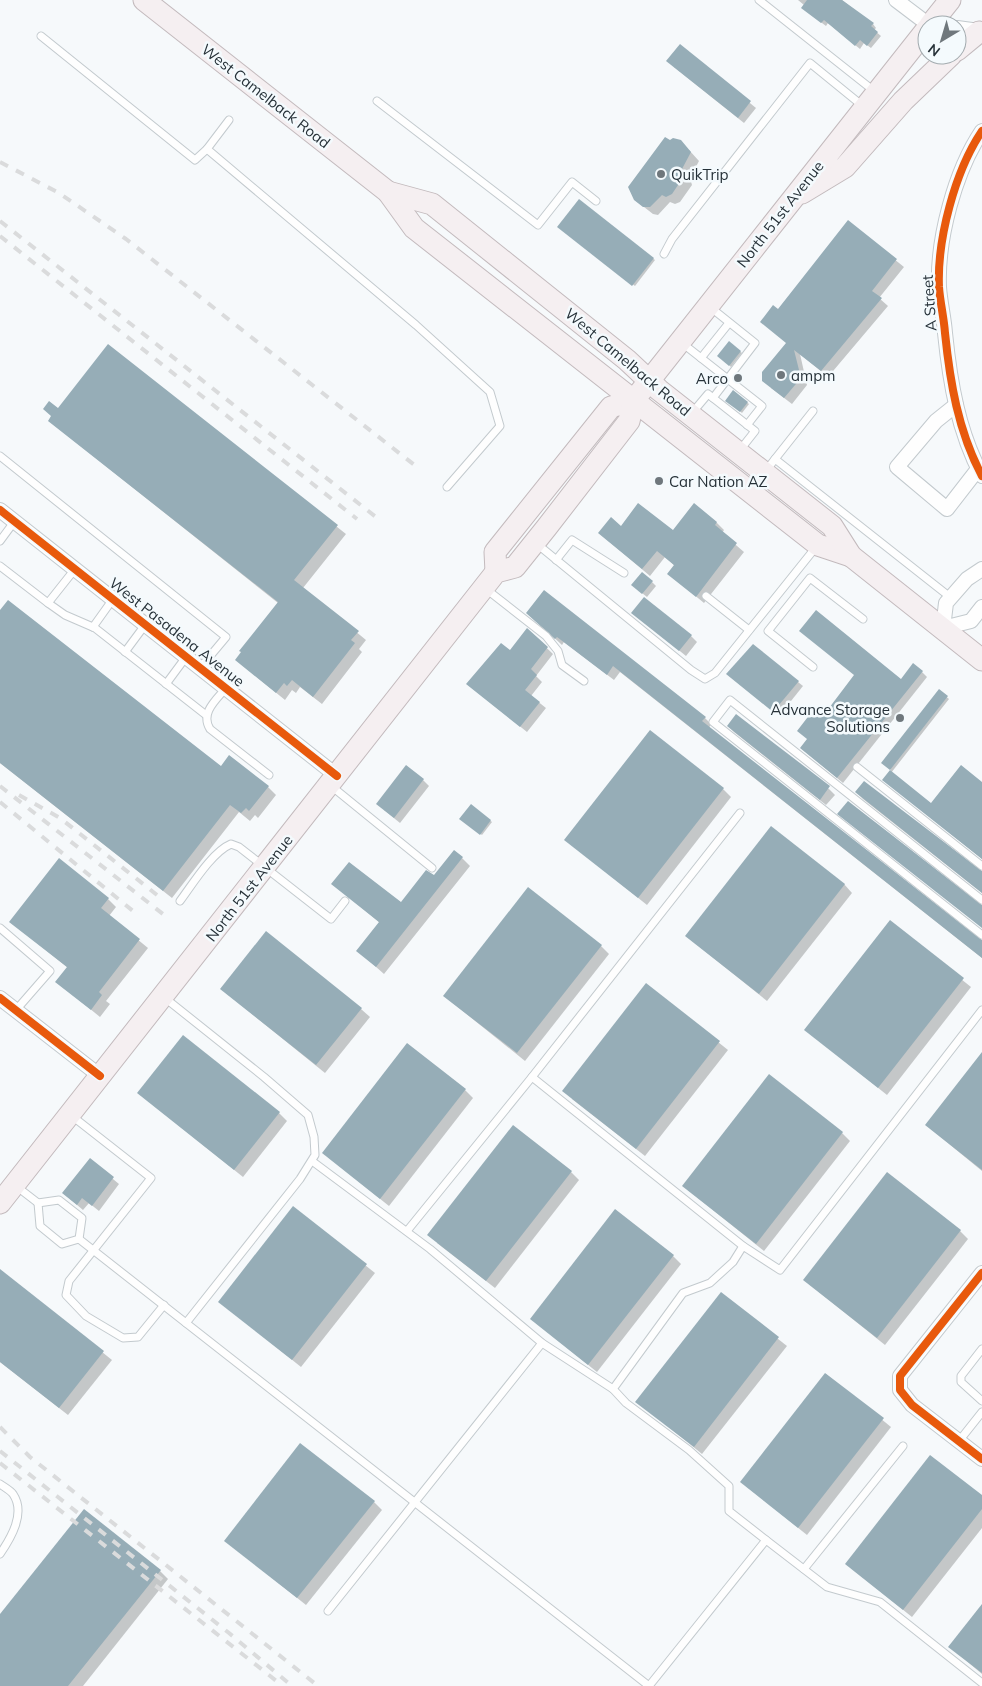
<svg xmlns="http://www.w3.org/2000/svg" width="982" height="1686" viewBox="0 0 982 1686" font-family="Mulish,sans-serif">
<rect width="100%" height="100%" fill="#f6f9fb"/>
<g fill="#0003">
<polygon points="798,0 842,0 873,24 876,28 874,30 881,36 871,48 864,43 860,49 828,23 826,26 806,11 804,5"/>
<polygon points="680,46 756,108 744,123 674,67"/>
<polygon points="689,150 699,161 690,178 692,185 680,202 675,204 670,202 658,215 653,214 635,200"/>
<polygon points="579,201 655,260 635,286 559,227"/>
<polygon points="848,222 904,267 879,298 888,306 828,377 800,354 807,385 792,404 771,388 787,343 778,310"/>
<polygon points="729,343 742,353 731,367 719,356"/>
<polygon points="109,346 346,534 303,588 366,640 359,649 362,652 322,704 300,687 296,693 292,690 285,700 236,660 278,603 49,421"/>
<polygon points="733,392 749,404 742,413 727,400"/>
<polygon points="694,505 717,523 724,530 722,533 744,552 704,603 669,574 675,566 665,557 650,576 599,533 621,527 673,532"/>
<polygon points="652,582 656,586 647,597 637,589"/>
<polygon points="0,612 221,768 268,787 276,795 258,818 255,815 250,821 239,812 172,898 0,763"/>
<polygon points="633,613 691,636 697,642 686,656"/>
<polygon points="534,619 705,718 711,724 709,728 982,941 982,958 620,672 614,680 564,642 562,645"/>
<polygon points="528,630 553,654 536,676 542,682 531,696 546,708 527,732 467,684 510,651"/>
<polygon points="922,672 927,677 843,783 801,748 823,718"/>
<polygon points="727,674 798,682 803,686 779,716"/>
<polygon points="939,691 949,699 891,773 931,805 982,783 982,859 884,780 891,770 882,763"/>
<polygon points="736,716 829,789 835,795 826,805 734,732 728,726"/>
<polygon points="423,780 429,786 400,823 384,810"/>
<polygon points="723,789 731,797 647,905 566,840"/>
<polygon points="856,792 982,872 982,893 863,799"/>
<polygon points="471,806 492,822 482,835 461,818"/>
<polygon points="462,858 470,866 384,974 358,951 380,923 333,884 401,904"/>
<polygon points="844,884 852,893 767,1001 686,936"/>
<polygon points="108,899 116,907 109,916 148,948 106,1001 110,1004 100,1017 57,982 68,968 11,922"/>
<polygon points="890,922 971,987 887,1095 806,1030"/>
<polygon points="601,946 609,954 525,1061 444,996"/>
<polygon points="647,985 728,1050 645,1156 572,1099"/>
<polygon points="221,989 361,1009 370,1017 325,1073"/>
<polygon points="982,1054 982,1171 926,1125"/>
<polygon points="465,1090 473,1098 389,1206 323,1153"/>
<polygon points="138,1093 279,1113 287,1121 243,1177"/>
<polygon points="842,1133 850,1141 764,1251 683,1186"/>
<polygon points="90,1160 119,1184 99,1211 89,1203 83,1210 70,1199"/>
<polygon points="571,1172 579,1180 495,1288 437,1243"/>
<polygon points="294,1208 375,1273 301,1367 220,1302"/>
<polygon points="960,1231 968,1239 885,1345 804,1280"/>
<polygon points="673,1256 681,1264 597,1372 531,1319"/>
<polygon points="0,1270 112,1360 68,1415 0,1362"/>
<polygon points="721,1294 787,1346 702,1454 637,1401"/>
<polygon points="826,1374 891,1427 807,1535 741,1482"/>
<polygon points="982,1497 982,1528 912,1617 846,1564"/>
<polygon points="374,1502 382,1510 306,1605 226,1541"/>
<polygon points="160,1571 168,1579 83,1686 0,1686 0,1616"/>
<polygon points="982,1606 982,1674 950,1647"/>
</g>
<g fill="#96adb7">
<polygon points="807,0 842,0 874,23 871,26 878,32 867,46 860,40 855,46 824,20 821,23 801,8"/>
<polygon points="680,44 751,101 738,118 666,61"/>
<polygon points="665,137 670,140 673,138 681,140 691,152 682,169 684,176 672,194 666,197 662,195 650,207 643,207 634,200 628,187"/>
<polygon points="579,199 654,258 632,286 557,227"/>
<polygon points="848,220 897,259 872,291 882,298 821,371 794,350 801,378 784,398 762,381 762,372 786,343 760,322 773,305 778,309"/>
<polygon points="729,341 741,351 729,366 717,356"/>
<polygon points="108,344 338,525 294,580 359,631 351,640 355,643 313,697 292,680 287,686 284,683 276,693 235,660 241,652 239,651 278,602 48,421 51,416 43,409 49,401 58,408"/>
<polygon points="733,390 748,402 740,412 725,401"/>
<polygon points="638,503 673,530 694,503 717,522 715,525 737,543 696,597 667,574 674,565 657,551 642,569 598,533 611,517 621,526"/>
<polygon points="642,572 653,581 642,594 631,585"/>
<polygon points="544,590 706,717 702,721 982,940 982,958 613,666 607,675 557,637 555,639 526,613"/>
<polygon points="644,597 692,635 679,651 631,613"/>
<polygon points="8,600 221,766 229,755 269,786 249,811 246,808 241,813 230,805 163,891 0,763 0,610"/>
<polygon points="816,610 901,679 913,663 923,671 837,778 800,748 807,739 797,731 814,709 823,716 854,675 799,631"/>
<polygon points="527,628 548,647 531,669 537,675 525,690 540,702 520,727 466,684 501,643 510,650"/>
<polygon points="753,644 799,681 773,712 726,674"/>
<polygon points="939,689 948,696 890,770 881,763"/>
<polygon points="736,714 830,786 820,800 727,726"/>
<polygon points="650,730 724,788 638,898 564,840"/>
<polygon points="406,765 424,779 394,818 376,804"/>
<polygon points="961,765 982,782 982,859 882,780 890,770 931,803"/>
<polygon points="864,781 982,871 982,893 855,792"/>
<polygon points="848,801 982,905 982,928 837,814"/>
<polygon points="471,804 491,820 480,835 459,819"/>
<polygon points="771,826 845,884 759,994 685,936"/>
<polygon points="454,850 463,857 376,967 356,951 379,922 331,884 349,862 401,902 426,870 434,875"/>
<polygon points="59,858 109,898 101,908 140,939 99,992 102,995 91,1010 55,982 67,967 9,922"/>
<polygon points="528,887 602,945 517,1053 443,996"/>
<polygon points="890,920 964,978 878,1088 804,1030"/>
<polygon points="266,931 362,1008 316,1065 220,989"/>
<polygon points="646,983 720,1041 636,1149 562,1091"/>
<polygon points="183,1035 280,1112 234,1170 137,1093"/>
<polygon points="407,1043 466,1089 380,1199 322,1153"/>
<polygon points="982,1052 982,1170 925,1125"/>
<polygon points="769,1074 843,1132 756,1244 682,1186"/>
<polygon points="513,1125 572,1171 486,1281 427,1235"/>
<polygon points="90,1158 114,1177 92,1206 82,1198 77,1205 62,1193"/>
<polygon points="887,1172 961,1230 877,1338 803,1280"/>
<polygon points="293,1206 367,1264 292,1360 218,1302"/>
<polygon points="615,1209 674,1255 588,1365 530,1319"/>
<polygon points="0,1269 104,1351 59,1408 0,1362"/>
<polygon points="721,1292 779,1337 694,1447 635,1402"/>
<polygon points="825,1373 884,1418 798,1528 740,1482"/>
<polygon points="300,1443 375,1501 297,1598 224,1541"/>
<polygon points="930,1455 982,1495 982,1509 903,1610 845,1564"/>
<polygon points="84,1509 161,1570 68,1686 0,1686 0,1614"/>
<polygon points="982,1604 982,1673 948,1647"/>
</g>
<g fill="none" stroke-linecap="round" stroke-linejoin="round">
<g stroke="#c3cace" stroke-width="9">
<g id="service">
<polyline points="759,0 874,91"/>
<polyline points="41,36 195,160 207,149"/>
<polyline points="377,101 538,225 572,182 596,201"/>
<polyline points="229,120 207,149 416,325 490,392 500,426 447,487"/>
<polyline points="664,254 672,239 810,63 864,107"/>
<polyline points="710,307 755,343 713,398"/>
<polyline points="682,343 762,406 747,425"/>
<polyline points="701,358 729,323"/>
<polyline points="692,413 708,394 755,431 740,450"/>
<polyline points="0,456 226,637 200,668"/>
<polyline points="775,459 813,411"/>
<polyline points="765,472 775,459 950,597"/>
<polyline points="0,541 14,522"/>
<polyline points="537,544 691,670 705,679 715,673 816,547"/>
<polyline points="556,560 572,540 624,573"/>
<polyline points="0,566 48,603 75,569"/>
<polyline points="486,589 546,636 558,651 562,665 584,681"/>
<polyline points="706,596 749,630"/>
<polyline points="48,603 65,615 95,628 206,715"/>
<polyline points="93,627 113,599"/>
<polyline points="125,652 145,625"/>
<polyline points="813,667 768,631 810,578 863,619"/>
<polyline points="166,684 186,657"/>
<path d="M226 688C216 700 200 713 210 729L269 775"/>
<polyline points="857,767 982,866"/>
<polyline points="330,785 432,868"/>
<polyline points="740,813 532,1077 743,1246"/>
<polyline points="982,900 730,700 713,722 982,935"/>
<path d="M180 901C192 885 212 852 231 844L239 847 331 919 345 901"/>
<polyline points="0,928 50,971 16,1010"/>
<polyline points="72,1116 151,1178 69,1281 66,1295 86,1316 123,1338 138,1337 164,1305"/>
<polyline points="312,1161 430,1249 542,1343 613,1389"/>
<polyline points="16,1186 38,1203 59,1200 82,1218 79,1239"/>
<polyline points="38,1203 40,1226 62,1244 79,1239"/>
<polyline points="407,1231 532,1077"/>
<polyline points="79,1239 186,1323 300,1179 315,1155 314,1137 308,1115 264,1077 165,998"/>
<polyline points="186,1323 649,1686"/>
<polyline points="982,1349 961,1376 961,1382 982,1401"/>
<polyline points="959,1441 982,1412"/>
<path d="M0 1484C4 1487 10 1490 13 1494 26 1513 11 1538 0 1554"/>
<polyline points="766,1540 729,1511 729,1486 689,1450 626,1403 613,1389 683,1293 710,1283 733,1262 743,1246 780,1270 982,1010"/>
<polyline points="804,1569 903,1446"/>
<polyline points="328,1611 542,1343"/>
<polyline points="649,1686 766,1540 827,1587 880,1602 982,1683"/>
</g>
</g>
<g stroke="#c3cace" stroke-width="16">
<g id="minor">
<polyline points="896,0 929,25"/>
<path d="M982 131C955 171 937 239 939 287 940 302 944 318 945 333 950 382 958 431 982 476"/>
<polyline points="956,405 936,421 897,467 947,509 978,469"/>
<polyline points="0,510 337,776"/>
<polyline points="982,569 967,579 946,603 943,628 971,621 982,607"/>
<polyline points="0,998 100,1076"/>
<polyline points="982,1273 900,1376 900,1390 912,1405 982,1459"/>
</g>
</g>
<g stroke="#c3cace" stroke-width="18">
<polyline id="tertiary" points="957,29 979,32 982,31"/>
</g>
<g stroke="#c3babd" stroke-width="23">
<g id="primary">
<polyline points="144,0 388,192 414,228 818,545 851,556"/>
<polyline points="930,25 950,0"/>
<polyline points="957,50 979,32"/>
<polyline points="388,192 432,204 627,360 659,390 832,526 851,556 982,660"/>
<polyline points="802,193 845,167 903,101 951,55"/>
<polyline points="496,572 495,552 611,407 634,400"/>
<polyline points="0,1203 496,572 515,567 547,527 629,421 634,400 927,29"/>
</g>
</g>
<use href="#service" stroke="#fefefe" stroke-width="7"/>
<use href="#minor" stroke="#fefefe" stroke-width="14"/>
<use href="#tertiary" stroke="#fefefe" stroke-width="16"/>
<use href="#primary" stroke="#f5eff1" stroke-width="21"/>
<g stroke="#dadbdc" stroke-width="4" stroke-dasharray="9 9" stroke-linecap="butt">
<polyline points="0,162 59,193 126,239 417,467"/>
<polyline points="0,221 381,521"/>
<polyline points="0,236 357,519"/>
<polyline points="0,786 168,918"/>
<polyline points="19,795 60,818 157,895"/>
<polyline points="0,802 133,911"/>
<polyline points="0,1427 30,1457 318,1686"/>
<polyline points="0,1451 229,1633 292,1686"/>
<polyline points="0,1463 279,1683"/>
</g>
<g stroke="#f4fafd" stroke-width="11">
<g id="cycleway">
<path d="M982 131C955 171 937 239 939 287 940 302 944 318 945 333 950 382 958 431 982 476"/>
<polyline points="0,510 337,776"/>
<polyline points="0,998 100,1076"/>
<polyline points="982,1273 900,1376 900,1390 912,1405 982,1459"/>
</g>
</g>
<use href="#cycleway" stroke="#e8590c" stroke-width="8"/>
</g>
<g fill="#6f777c" stroke="#f4fafd" stroke-width="2">
<circle cx="661" cy="174" r="5"/>
<circle cx="781" cy="375" r="5"/>
<circle cx="738" cy="378" r="5"/>
<circle cx="659" cy="481" r="5"/>
<circle cx="900" cy="718" r="5"/>
</g>
<g text-anchor="middle" dominant-baseline="central" stroke-width="5" stroke-linejoin="round" paint-order="stroke">
<g font-size="15" fill="#263138" stroke="#f4fafd">
<text transform="translate(266 96) rotate(38)">West Camelback Road</text>
<text transform="translate(780 214) rotate(-52)">North 51st Avenue</text>
<text transform="translate(929 303) rotate(-94)">A Street</text>
<text transform="translate(628 362) rotate(40)">West Camelback Road</text>
<text transform="translate(177 632) rotate(38)">West Pasadena Avenue</text>
<text transform="translate(249 888) rotate(-52)">North 51st Avenue</text>
</g>
<g font-size="15" fill="#263138" stroke="#f4fafd" text-anchor="start">
<text x="671" y="174">QuikTrip</text>
<text x="791" y="375">ampm</text>
<text x="728" y="378" text-anchor="end">Arco</text>
<text x="669" y="481">Car Nation AZ</text>
<text x="890" y="709" text-anchor="end">Advance Storage<tspan x="890" dy="17">Solutions</tspan></text>
</g>
</g>
<g transform="translate(942 40) rotate(218)"><circle r="24" fill="#f4fafd" stroke="#a2aaae"/>
<path d="M0-4L9 19L0 12L-9 19Z" fill="#6f777c"/>
<text y="-8" font-size="14" font-weight="bold" text-anchor="middle" fill="#263138">N</text>
</g>
</svg>
